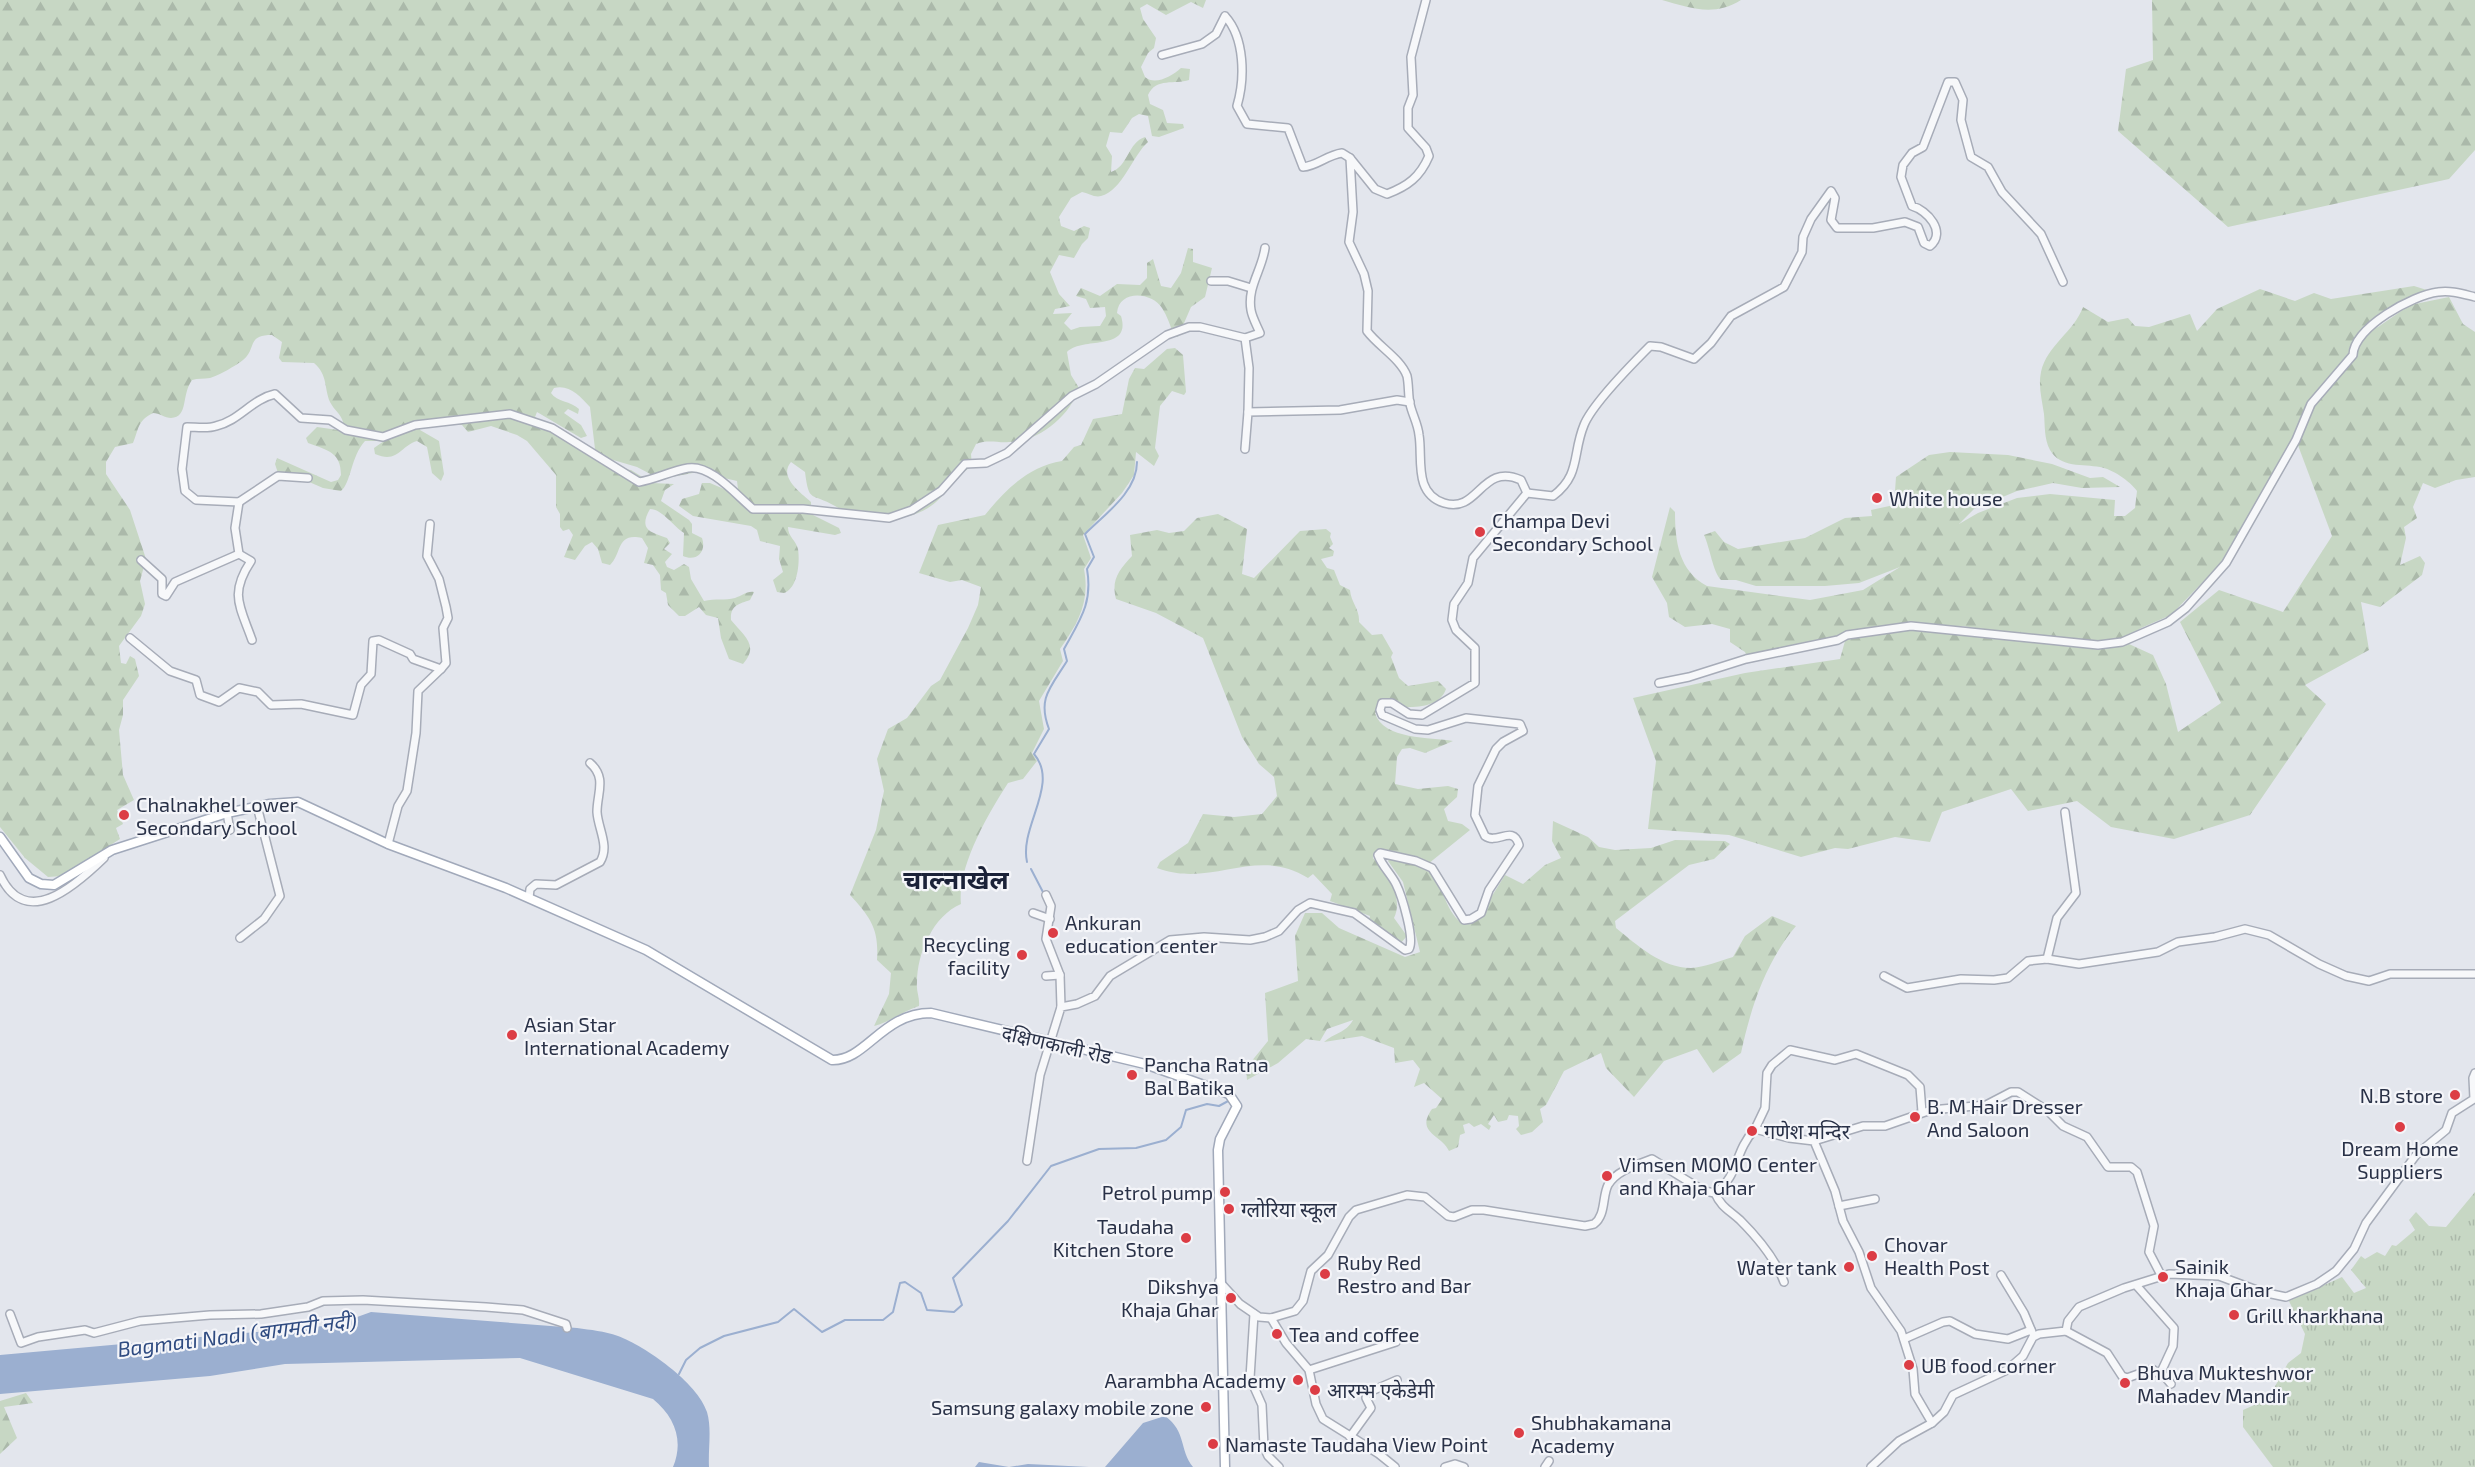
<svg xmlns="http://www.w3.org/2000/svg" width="2475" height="1467" viewBox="0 0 2475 1467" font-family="'Exo 2','Noto Sans Devanagari',sans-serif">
<defs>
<pattern id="grass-tufts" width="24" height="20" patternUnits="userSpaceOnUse" patternTransform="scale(1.5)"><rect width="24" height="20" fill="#c7d7c4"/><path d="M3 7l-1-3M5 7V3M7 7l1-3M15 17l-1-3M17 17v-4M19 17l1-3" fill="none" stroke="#abb9aa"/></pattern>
<pattern id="forest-firs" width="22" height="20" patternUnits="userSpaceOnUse" patternTransform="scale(1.5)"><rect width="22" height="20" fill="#c7d7c4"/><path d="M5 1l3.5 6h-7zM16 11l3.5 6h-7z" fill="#abb9aa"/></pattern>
</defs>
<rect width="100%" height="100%" fill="#e3e6ed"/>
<polygon fill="url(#grass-tufts)" points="2475,1192 2475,1467 2273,1467 2243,1427 2243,1410 2268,1399 2288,1363 2301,1353 2305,1334 2288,1299 2300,1296 2342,1277 2354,1293 2366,1288 2351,1270 2361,1256 2365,1259 2377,1252 2385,1256 2392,1245 2396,1246 2415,1230 2409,1220 2416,1212 2429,1226 2446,1227"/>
<g fill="url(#forest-firs)" fill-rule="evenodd">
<path d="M0 0H1206L1203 8 1191 2 1166 15 1147 4 1140 8 1143 19 1156 38 1154 48 1148 53 1141 67 1145 77C1155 86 1172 76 1181 68L1190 69 1189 80C1175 85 1156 77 1148 95L1150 104 1163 110 1167 123 1183 124 1184 128 1159 137 1152 136 1148 116 1139 114 1132 118 1122 133 1110 132 1106 146 1112 156 1111 172C1128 167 1128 142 1145 137L1148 142C1133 155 1122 191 1101 196 1095 198 1088 193 1082 192L1071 198 1059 217 1061 226 1074 231 1084 226 1090 228 1088 238 1082 244 1074 258 1059 255 1050 272 1059 294 1070 306 1055 309 1053 314 1072 313 1064 323 1071 330 1080 327 1100 326 1106 316 1105 307 1090 308 1086 299 1076 296 1081 288 1100 296 1117 284 1140 285 1147 278V263L1153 259 1161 286 1171 288 1181 273 1188 248 1193 249V262L1212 268 1205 297 1191 307 1178 337 1173 335C1171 326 1167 316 1162 308 1152 292 1119 289 1117 313L1121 316C1132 352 1082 336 1067 352L1071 375 1079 388C1070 416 1039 442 1009 442 997 443 988 439 976 444L971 454 972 466C957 475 949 490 936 502 910 525 863 524 835 506 811 492 809 504 805 472L791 462C778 477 801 493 811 502V514L839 528 841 533 835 535 788 527C788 537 796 540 798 549 800 562 798 588 784 593L777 592 773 580 783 572 779 559 780 546 760 541 757 530 751 526 693 516 679 506 682 499 699 494 702 483H710L731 492 738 489 737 481 698 472 666 478 656 477 637 467 603 457 595 449 590 407C580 396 569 384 554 388L551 393C557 402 571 401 579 409L578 414 568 409 564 413 581 425 587 436 581 438 537 412 535 417 606 467 631 470 652 483 674 484 665 490 661 501 689 520 692 524V533L702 538C707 552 696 562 683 556L684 533C673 526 662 509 650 509 638 530 651 532 667 538L670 543 664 549 672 554 665 562 667 567 674 570 684 564 689 567 691 579 704 601C715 598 725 601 735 598 742 596 746 591 754 592L750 600C739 604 730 605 731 620 743 635 760 645 743 664L729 659 721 638 718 618 706 615 699 607 685 616H679L668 605 666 593 661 590 660 575 653 565 644 563 648 548 642 538C616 532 622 554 610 565L602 563 598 549 592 542 585 546 575 560 564 557 573 535 569 529 563 531 560 527V514L556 507V475L527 441 517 435 491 426 468 432 462 425 447 424 420 427V430L439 441 444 474 441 481 432 473 427 447 417 441C400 446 398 464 375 454L374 448 384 441H365C351 456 351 483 341 491L323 488 300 478 278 473 275 464 277 458 331 482 338 480 341 475C341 452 327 450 308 443L306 438 317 427 338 430 343 422C341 414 334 410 330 402 324 388 328 375 314 363L282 362 279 358 282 342 272 335C246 335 257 349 243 360 237 365 218 376 210 378 204 379 198 378 192 380 181 395 189 417 171 418 165 418 159 413 153 413 137 421 139 429 133 443L115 447 106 462V474L130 510 146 559 140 581 145 604 141 616 119 646 121 663 126 664 130 656 135 659 139 676 123 700V715L119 730 123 775 134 800 117 810 123 824 116 828 120 839 62 876 48 877 25 858 0 827Z"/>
<path d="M1662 0H1741C1714 17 1690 8 1662 0Z"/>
<polygon points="2152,0 2475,0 2475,150 2449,179 2228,227 2118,131 2126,69 2153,60"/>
<path d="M2414 286 2430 291C2406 299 2379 311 2364 332L2378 327 2410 305 2449 297 2463 324 2475 332V477L2456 480 2435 488 2423 483 2413 507 2417 518 2404 527 2406 538 2400 565 2420 556 2425 563 2422 575 2380 607 2361 602 2369 650 2305 685 2326 704 2250 815 2174 839 2111 827 2077 801 2028 811 2011 789 1942 812 1930 842 1895 837 1848 849 1835 848 1801 857 1729 835 1648 829 1656 761 1633 698 1745 673 1840 659 1845 641 1838 640 1750 663 1745 652 1730 642V629L1712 624 1685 627 1669 617 1667 603 1652 577 1670 507 1675 512C1675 542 1679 571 1707 586L1810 600 1863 590 1900 567 1859 583 1825 586H1756L1736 580H1721C1713 572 1710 548 1704 535L1715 531 1724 542 1738 549 1805 538 1845 518 1872 516 1871 510 1894 505 1896 477 1929 455 1950 452 2008 455 2052 464 2090 478 2103 477 2120 487 2082 488 2053 483 2017 491 1974 509 1959 524 1978 513 2017 498 2050 494 2115 500 2114 516H2125L2135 508 2137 491C2130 481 2112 469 2100 467 2083 464 2060 468 2050 450 2044 439 2045 425 2044 414 2042 400 2038 386 2041 372 2047 345 2074 332 2083 307L2108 322 2128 318 2135 326 2149 327 2190 314 2197 331 2217 309 2260 289 2295 301 2314 293 2331 299ZM2296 440 2332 536 2283 612 2219 590 2180 622 2221 703 2178 732 2166 684 2153 655 2129 644 2119 643 2141 628 2171 615 2226 558ZM1921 626H1962L2047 638Z"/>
<path d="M1175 348 1183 355 1186 392 1184 395 1172 391 1160 406 1155 448 1159 456 1154 466 1136 452 1134 475 1122 493 1083 535 1091 558 1084 569C1090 601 1079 622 1060 649L1063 661 1039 701 1044 729 1032 753 1037 761 1023 779 1008 783C988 814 957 867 961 904 933 916 917 953 917 983 916 991 920 998 919 1006 903 1011 890 1022 874 1026L889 994 891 973 877 960C879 929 871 918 850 895L876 830 884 791 877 759 888 729 907 718 931 686 940 680 968 628 978 605 981 587 962 580 950 582 919 573 938 525 985 515C1005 490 1029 466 1062 461L1074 447 1081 445 1093 419 1122 414 1129 379 1135 368 1144 369 1167 349Z"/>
<path d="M1218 514 1247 529 1242 574 1254 578 1300 531 1326 529 1331 533 1330 537 1333 544 1329 548 1334 551 1333 556 1321 559 1327 568 1334 570 1340 585 1350 590C1351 603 1360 609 1359 622L1372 635 1382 634 1393 653 1391 657 1399 678 1408 686 1438 681 1446 689C1438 712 1402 707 1383 706L1375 713C1383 740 1431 737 1453 741L1425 753 1410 748 1402 749 1397 757 1395 784 1418 789 1448 786 1458 789 1457 797 1444 809 1448 821 1462 824 1470 830 1428 864C1412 854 1392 850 1374 852L1373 858C1387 872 1404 898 1394 918L1407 936 1400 944 1369 921 1370 916 1330 901 1332 894 1313 874 1308 878C1256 845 1212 889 1157 868L1160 862 1188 843 1203 814 1234 817 1262 814 1277 796 1274 777 1259 764 1242 737 1203 638 1156 613 1116 599C1111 580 1119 570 1132 556L1130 535 1157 530 1169 533 1184 531 1197 518Z"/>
<path d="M1553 821 1588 837 1599 847 1615 850 1651 848 1675 840 1725 841 1730 844 1714 859 1689 865 1615 921 1616 928C1637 945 1662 968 1691 968 1704 967 1720 961 1733 957L1745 936 1772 916 1796 926C1765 963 1751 1007 1741 1053L1713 1073 1697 1049 1664 1061 1634 1097 1606 1068 1601 1053 1564 1071 1546 1105 1540 1109 1543 1122 1532 1132 1521 1135 1516 1129 1519 1126 1518 1116 1509 1115 1507 1120 1498 1122 1494 1115 1488 1124 1491 1126 1489 1130 1481 1124 1474 1127 1469 1123 1463 1125 1465 1133 1460 1135 1458 1147 1449 1151C1441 1134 1415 1133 1432 1109L1436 1108 1442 1099 1424 1083 1414 1087 1420 1069 1413 1060 1395 1063 1394 1048 1362 1036 1324 1042C1334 1033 1346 1033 1353 1020L1327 1029 1320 1041 1306 1039 1278 1063 1247 1080 1246 1068 1268 1041 1265 993 1298 981 1295 936 1305 913H1322L1339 928 1405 957 1420 952 1403 882 1388 861 1390 858C1403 861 1418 863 1430 872 1443 881 1444 911 1462 923L1477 920 1505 875 1523 884 1545 865 1561 858 1552 841Z"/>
<polygon points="26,1393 33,1403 4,1407 17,1438 0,1454 0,1401"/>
</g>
<g fill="#9bafd0">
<path d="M371 1312 577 1328C591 1330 604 1331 618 1336 645 1346 698 1383 707 1412 712 1429 708 1449 709 1467H673C684 1441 675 1417 653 1399L520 1358 285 1364 210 1376 0 1394V1355L335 1325Z"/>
<path d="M1165 1416C1187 1432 1179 1450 1193 1467H1105L1143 1423Z"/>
<polygon points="979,1462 1009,1467 1028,1464 1089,1467 975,1467"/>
</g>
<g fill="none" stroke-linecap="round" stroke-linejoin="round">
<g stroke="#9bafd0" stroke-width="2">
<path d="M1027 862C1019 827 1060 784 1034 754L1049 729C1037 698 1051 687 1067 661L1064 649C1080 620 1093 603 1087 569L1094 557 1085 534C1105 514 1137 492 1137 462"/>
<polyline points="1031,869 1045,896"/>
<polyline points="679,1374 686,1360 700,1348 724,1336 778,1322 794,1309 822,1332 845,1320 883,1320 893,1312 900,1283 905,1282 921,1293 927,1310 954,1312 962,1305 953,1278 1008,1221 1051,1166 1099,1149 1136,1148 1166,1140 1181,1127 1186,1110 1207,1104 1219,1106 1230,1100"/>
</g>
<g stroke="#a7acb8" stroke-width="10">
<g id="minor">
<path d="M1426 0 1411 57 1413 95 1408 108V128L1426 148 1429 156C1420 177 1408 186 1387 194L1375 189 1350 158 1353 212 1349 242 1364 274 1368 291 1367 331C1378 346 1401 359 1407 376 1409 385 1408 395 1410 404 1412 414 1418 424 1419 435 1423 458 1413 493 1444 503 1479 514 1481 462 1521 480L1527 493"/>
<path d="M1162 55 1202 44 1216 34 1225 16C1245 38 1245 79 1237 106L1247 124 1288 128 1303 167C1317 166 1327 155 1342 153L1350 158"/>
<polyline points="1211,281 1228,281 1251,288"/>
<path d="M1245 338 1260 333C1257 326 1252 317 1251 310 1247 287 1262 270 1265 248"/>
<polyline points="1245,449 1248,412 1340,410 1397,400 1410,402"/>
<path d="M308 478 278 476 239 502 196 500 185 491 182 469 187 427C196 427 208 429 216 426 239 421 252 399 275 394L301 418 330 420 346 430 383 437 415 425 510 414 552 428 639 482C656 479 671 471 688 468 711 464 737 496 753 509H803L889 518 912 510 941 491 965 464 986 463 1007 453 1072 396 1096 384 1167 335 1189 327H1200L1245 338 1249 368 1248 412"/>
<polyline points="239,502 235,528 239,554"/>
<path d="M141 560 162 579V594L166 596 175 582 239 554 251 561C229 594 240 606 252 640"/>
<polyline points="130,638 170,671 196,680 200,695 219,702 239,688 258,692 271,705 301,704 353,715 361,685 371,674 373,641 379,640 410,654 413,659 441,669 446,663 443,628 448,618 446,607 439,579 427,556 430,524"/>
<path d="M1659 683 1689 677 1746 659 1838 640 1847 635 1911 626 2098 645 2122 642 2168 622 2186 608 2226 563 2296 440 2311 404 2353 355C2354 327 2413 295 2438 292 2451 290 2463 294 2475 297"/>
<polyline points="227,813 230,830"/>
<polyline points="388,844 398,806 407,791 416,733 418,691 441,669"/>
<path d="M0 875C25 930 74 887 104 858"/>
<polyline points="1046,895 1051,906 1046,939 1060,975 1061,1007"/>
<path d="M529 898 530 889 536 884 556 885 600 862C610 846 598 829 597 812 597 793 607 778 590 763"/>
<polyline points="1033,913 1050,919"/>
<polyline points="240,938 264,919 280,896 257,806"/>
<polyline points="2047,959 2057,918 2076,893 2065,812"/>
<polyline points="1046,976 1060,975"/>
<polyline points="1884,976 1907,988 1961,979 1994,980 2008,978 2028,961 2047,959 2079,964 2158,952 2178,942 2215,937 2245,929 2269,935 2319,964 2346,976 2369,981 2390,974 2474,974"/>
<polyline points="1755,1129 1765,1108 1767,1073 1772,1065 1790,1050 1835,1060 1856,1054 1908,1075 1920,1087 1922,1112"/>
<polyline points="1814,1141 1863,1126 1885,1126 1931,1110 1986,1105 2011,1092 2018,1092 2048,1111 2063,1126 2087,1137 2108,1167 2131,1167 2137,1172 2154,1226 2149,1252 2162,1277"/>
<path d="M1027 1161 1040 1075 1061 1007 1077 1004 1095 996 1110 976 1170 940 1204 937 1250 940 1265 937 1279 931 1298 910 1310 903 1354 913 1405 950 1409 949C1415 939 1402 896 1396 884 1391 874 1382 866 1378 855L1380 853 1416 861 1432 868 1464 920 1471 919 1481 913 1489 890 1519 845C1513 824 1497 845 1485 836L1475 815 1478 786 1496 749 1503 742 1523 731 1520 724 1466 718 1428 730 1415 729 1382 715 1380 710 1382 703H1392L1409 714 1422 715 1475 683V648L1456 630 1452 620 1454 604 1468 583 1473 558 1527 493 1553 496C1581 475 1572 454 1584 425 1592 405 1633 363 1650 346L1661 347 1694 359 1711 343 1731 316 1784 287 1802 252 1803 237 1811 219 1831 191 1835 198 1831 220 1837 228H1873L1905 222 1918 227 1924 243 1930 246C1947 232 1927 210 1912 206L1901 177 1903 165 1912 153 1923 147 1948 82H1955L1963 100 1961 120 1971 157 1988 167 2002 192 2041 234 2063 282"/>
<path d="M1715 1193C1721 1207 1729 1210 1740 1220 1756 1236 1776 1260 1784 1282"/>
<polyline points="1839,1206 1875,1199"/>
<polyline points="2001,1275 2024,1313 2032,1332"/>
<path d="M1219 1281 1240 1304 1259 1317 1271 1318 1295 1311 1303 1301 1311 1271 1328 1255 1349 1217 1356 1210 1407 1195 1425 1197 1448 1216 1454 1217 1472 1210H1484L1585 1226 1594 1224C1606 1215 1602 1197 1608 1185 1617 1170 1637 1165 1652 1159L1704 1191 1715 1193C1740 1175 1733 1153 1755 1129L1789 1138 1814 1141 1835 1191 1843 1221 1859 1252 1871 1288 1901 1331 1913 1369 1915 1394 1932 1423"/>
<polyline points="2136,1285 2174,1328 2173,1346 2161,1372 2171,1384"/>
<polyline points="10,1314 21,1343 38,1337 85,1330 94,1333 140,1321 210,1315 261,1314 308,1307 323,1301 363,1300 486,1307 523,1310 566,1324 567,1328"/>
<polyline points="1254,1314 1250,1378 1262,1405 1264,1447 1268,1456 1279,1467"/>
<polyline points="1271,1318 1286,1343 1309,1370 1316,1404 1323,1419 1379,1454 1395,1467"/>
<polyline points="2066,1331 2107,1353 2122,1376 2127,1378 2152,1369 2158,1373 2161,1372"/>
<polyline points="1904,1339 1943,1322 1950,1321 1975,1334 2008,1339 2031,1330"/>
<polyline points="1309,1370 1396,1342"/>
<polyline points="1350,1437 1371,1408 1366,1398 1367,1393 1397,1380"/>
<polyline points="1445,1467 1455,1464 1464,1467"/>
<polyline points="1545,1467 1549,1461"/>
<polyline points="1871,1467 1899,1441 1932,1423 1944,1412 1953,1395 2007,1370 2023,1356 2033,1337 2039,1334 2066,1331 2068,1321 2079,1307 2124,1288 2169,1274 2219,1276 2262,1292 2286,1297 2317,1284 2336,1271 2354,1249 2366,1223 2416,1155 2446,1130 2452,1113 2474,1099 2473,1078 2475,1073"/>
</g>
</g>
<g stroke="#a1a9ba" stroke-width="11">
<path id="major" d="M0 837 29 878 41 884 54 885 112 850 227 813 270 804 298 802 388 844 506 888 646 950 832 1060C866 1061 882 1013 931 1013L1145 1064 1229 1094 1237 1106 1220 1139 1218 1150 1225 1467"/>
</g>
<use href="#minor" stroke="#f7f8fa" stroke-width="7"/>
<use href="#major" stroke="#fff" stroke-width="8"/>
</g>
<g fill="#dc3d45" stroke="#f4f5f9" stroke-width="2">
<circle cx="1877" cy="498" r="6"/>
<circle cx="1480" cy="532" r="6"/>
<circle cx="124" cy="815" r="6"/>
<circle cx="1053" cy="933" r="6"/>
<circle cx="1022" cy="955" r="6"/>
<circle cx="512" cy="1035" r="6"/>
<circle cx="1132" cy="1075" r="6"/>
<circle cx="2455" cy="1095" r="6"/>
<circle cx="1915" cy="1117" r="6"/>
<circle cx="2400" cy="1127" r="6"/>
<circle cx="1752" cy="1131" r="6"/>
<circle cx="1607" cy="1176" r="6"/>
<circle cx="1225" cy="1192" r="6"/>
<circle cx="1229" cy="1209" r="6"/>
<circle cx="1186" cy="1238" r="6"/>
<circle cx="1872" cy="1256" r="6"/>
<circle cx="1849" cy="1267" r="6"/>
<circle cx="1325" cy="1274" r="6"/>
<circle cx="2163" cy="1277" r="6"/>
<circle cx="1231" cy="1298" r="6"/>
<circle cx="2234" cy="1315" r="6"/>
<circle cx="1277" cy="1334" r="6"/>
<circle cx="1909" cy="1365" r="6"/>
<circle cx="1298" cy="1380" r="6"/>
<circle cx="2125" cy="1383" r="6"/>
<circle cx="1315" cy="1390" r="6"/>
<circle cx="1206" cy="1407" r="6"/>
<circle cx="1519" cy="1433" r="6"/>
<circle cx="1213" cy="1444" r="6"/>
</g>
<g text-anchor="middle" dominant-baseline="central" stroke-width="4.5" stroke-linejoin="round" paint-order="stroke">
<g font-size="20" fill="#293147" stroke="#f4f5f9" text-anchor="start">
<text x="1889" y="498">White house</text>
<text x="1492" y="520">Champa Devi<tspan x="1492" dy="23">Secondary School</tspan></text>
<text x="136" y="804">Chalnakhel Lower<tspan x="136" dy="23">Secondary School</tspan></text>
<text x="1065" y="922">Ankuran<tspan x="1065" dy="23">education center</tspan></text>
<text x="1010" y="944" text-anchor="end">Recycling<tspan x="1010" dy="23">facility</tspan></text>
<text x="524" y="1024">Asian Star<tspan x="524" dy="23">International Academy</tspan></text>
<text x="1144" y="1064">Pancha Ratna<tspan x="1144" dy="23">Bal Batika</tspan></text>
<text x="2443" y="1095" text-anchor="end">N.B store</text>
<text x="1927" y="1106">B. M Hair Dresser<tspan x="1927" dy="23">And Saloon</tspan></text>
<text x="1764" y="1131">गणेश मन्दिर</text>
<text x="2400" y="1148" text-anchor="middle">Dream Home<tspan x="2400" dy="23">Suppliers</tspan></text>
<text x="1619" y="1164">Vimsen MOMO Center<tspan x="1619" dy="23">and Khaja Ghar</tspan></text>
<text x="1213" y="1192" text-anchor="end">Petrol pump</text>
<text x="1241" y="1209">ग्लोरिया स्कूल</text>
<text x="1174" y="1226" text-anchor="end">Taudaha<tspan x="1174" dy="23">Kitchen Store</tspan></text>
<text x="1884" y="1244">Chovar<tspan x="1884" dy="23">Health Post</tspan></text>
<text x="1337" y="1262">Ruby Red<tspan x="1337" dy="23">Restro and Bar</tspan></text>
<text x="2175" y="1266">Sainik<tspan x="2175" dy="23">Khaja Ghar</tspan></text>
<text x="1837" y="1267" text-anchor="end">Water tank</text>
<text x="1219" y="1286" text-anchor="end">Dikshya<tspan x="1219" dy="23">Khaja Ghar</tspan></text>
<text x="2246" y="1315">Grill kharkhana</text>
<text x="1289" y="1334">Tea and coffee</text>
<text x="1921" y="1365">UB food corner</text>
<text x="2137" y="1372">Bhuva Mukteshwor<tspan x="2137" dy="23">Mahadev Mandir</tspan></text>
<text x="1286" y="1380" text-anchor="end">Aarambha Academy</text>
<text x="1327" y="1390">आरम्भ एकेडेमी</text>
<text x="1194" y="1407" text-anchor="end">Samsung galaxy mobile zone</text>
<text x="1531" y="1422">Shubhakamana<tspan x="1531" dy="23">Academy</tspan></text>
<text x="1225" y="1444">Namaste Taudaha View Point</text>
</g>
<g font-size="20" fill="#293147" stroke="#f4f5f9">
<text transform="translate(1057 1044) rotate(13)">दक्षिणकाली रोड</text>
</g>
<g font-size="21" font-style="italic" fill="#2e4a80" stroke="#f4f5f9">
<text transform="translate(237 1334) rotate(-7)">Bagmati Nadi (बागमती नदी)</text>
</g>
<g font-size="26" font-weight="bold" fill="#1b2238" stroke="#f4f5f9">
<text x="956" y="878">चाल्नाखेल</text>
</g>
</g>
</svg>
